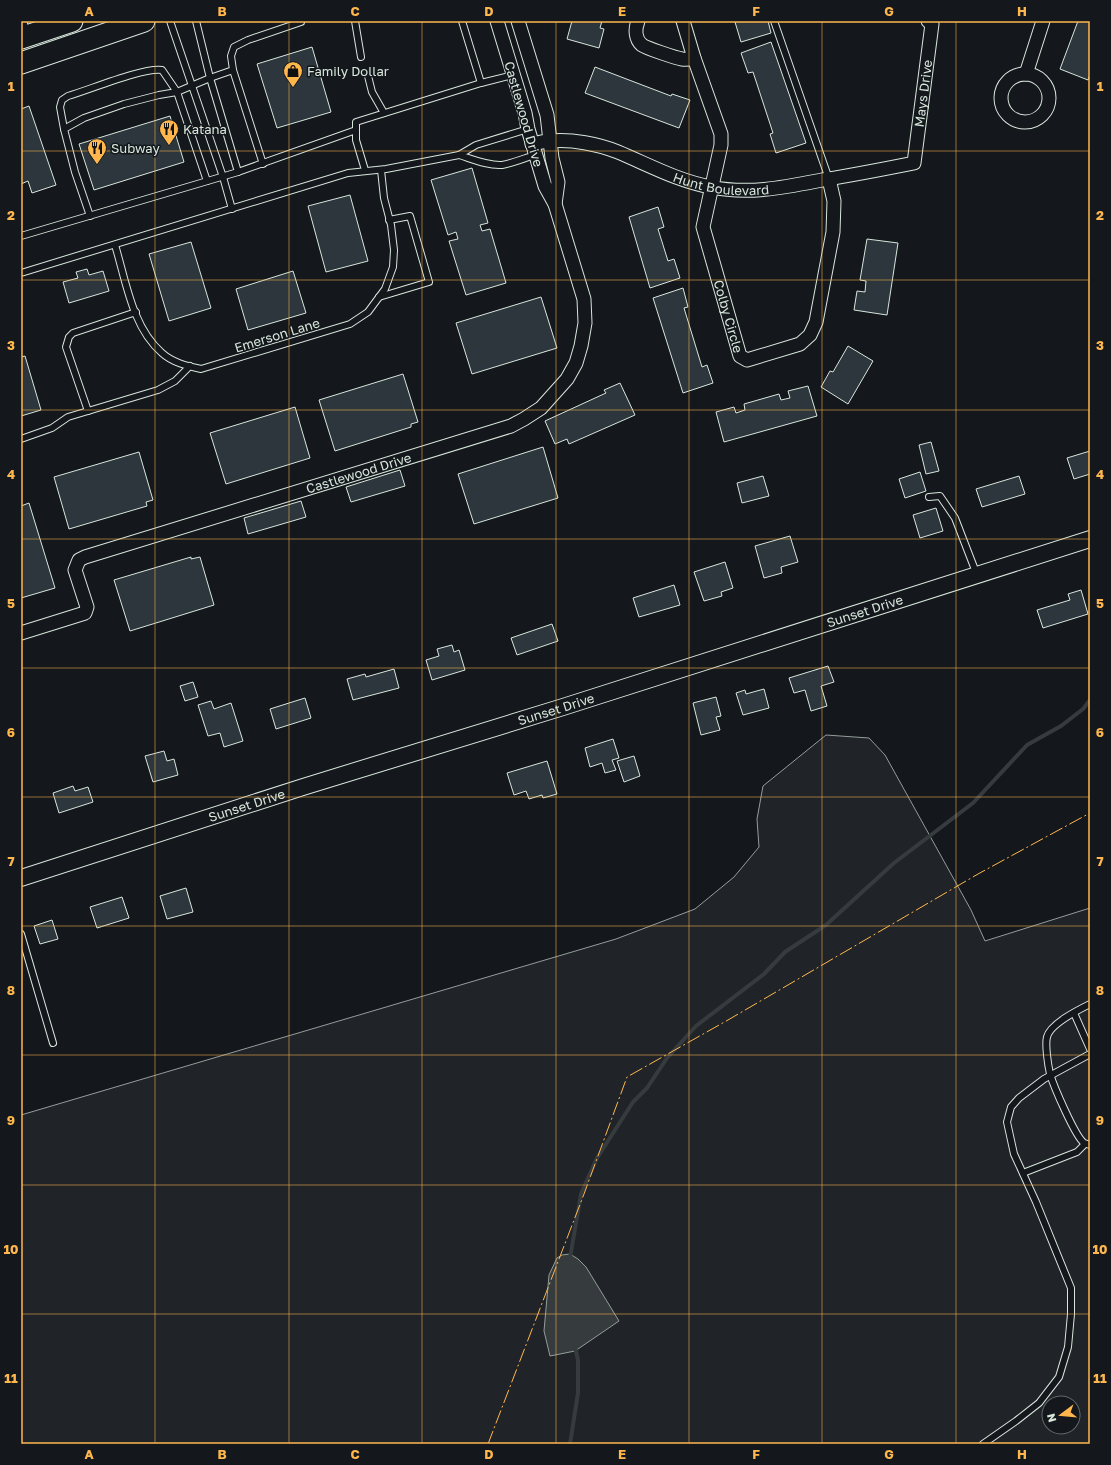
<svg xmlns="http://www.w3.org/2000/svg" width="1111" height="1465" viewBox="0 0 1111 1465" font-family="'Golos Text',sans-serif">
<rect width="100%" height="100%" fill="#14181c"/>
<path fill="#202428" stroke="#939e99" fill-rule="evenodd" d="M826 735 869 738 885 755 971 910 985 941 1090 908V1444H21V1115L616 939 695 909 734 877 759 847 757 819 763 786ZM1049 1403H1073V1427H1049Z"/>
<polygon fill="#363b3e" stroke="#939e99" points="570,1254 578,1259 586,1267 619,1321 575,1351 550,1356 544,1331 549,1275 557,1258 562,1255"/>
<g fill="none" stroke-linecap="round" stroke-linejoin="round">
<g stroke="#363b3e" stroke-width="4">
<polyline points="570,1258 581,1194 597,1158 633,1102 647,1088 667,1058 696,1026 764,974 785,952 826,925 894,863 973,803 1027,745 1061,726 1083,709 1090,700"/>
<polyline points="570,1444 578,1393 578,1360 575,1347"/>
</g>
</g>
<g fill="#2c363c" stroke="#d8e6dc">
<polygon points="572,21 602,21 600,28 604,29 599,48 567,39"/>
<polygon points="739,21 768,21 771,33 741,42 735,22"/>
<polygon points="1078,21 1090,21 1090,74 1088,80 1060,69"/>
<polygon points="771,42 806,143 776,153 770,134 773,133 753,72 748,73 741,53"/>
<polygon points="312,47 331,112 277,128 257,64"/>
<polygon points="595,67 671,96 672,94 690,100 679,128 585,93"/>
<polygon points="29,106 56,185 32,193 28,181 21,184 21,109"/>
<polygon points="170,116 184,162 94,190 79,144"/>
<polygon points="472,168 488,223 480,225 482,231 490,229 506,283 466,295 449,241 458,239 456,232 448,235 431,180"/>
<polygon points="350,195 368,261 326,272 308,206"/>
<polygon points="658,207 664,227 658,229 668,261 674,259 680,278 650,288 629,217"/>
<polygon points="867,239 898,243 887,315 854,310 857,291 865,292 866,281 860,280"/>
<polygon points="191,242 211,308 169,321 149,254"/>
<polygon points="87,269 89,275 103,271 109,291 69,303 63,282 78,278 76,272"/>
<polygon points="293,271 306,313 248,330 236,289"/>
<polygon points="683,288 688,307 684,308 702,367 707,365 713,383 683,393 653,298"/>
<polygon points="541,297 557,348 472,374 456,323"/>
<polygon points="848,346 873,361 848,404 821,387 830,371 833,372"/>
<polygon points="25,356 41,410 21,416 21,357"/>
<polygon points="403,374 418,422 411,424 411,427 335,451 319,400"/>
<polygon points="620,383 635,415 569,444 567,439 555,444 545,421 606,393 604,390"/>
<polygon points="808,386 817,416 724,442 716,412 734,407 736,413 745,410 744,404 779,394 781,400 790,398 788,391"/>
<polygon points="295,407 310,458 226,484 210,433"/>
<polygon points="931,442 939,471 926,474 919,445"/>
<polygon points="543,447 558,498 474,524 458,474"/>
<polygon points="1090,451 1090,474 1074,479 1067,458"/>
<polygon points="139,452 153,500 146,502 147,506 69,529 54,477"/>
<polygon points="400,470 405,486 351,502 346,487"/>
<polygon points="920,472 926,491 905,498 899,479"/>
<polygon points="763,476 769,496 742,503 737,483"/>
<polygon points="1019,476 1025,494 982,507 976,489"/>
<polygon points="301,501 306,517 248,534 244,518"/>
<polygon points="29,503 55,588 21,598 21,506"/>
<polygon points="936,508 943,531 920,538 913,515"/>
<polygon points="790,536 798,562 781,567 782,573 764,578 755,546"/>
<polygon points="191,557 191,559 200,557 214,605 130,631 114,580"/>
<polygon points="725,562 733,588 721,592 722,596 704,601 694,572"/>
<polygon points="674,585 680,605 639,617 633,598"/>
<polygon points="1081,590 1088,614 1043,628 1037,610 1070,600 1068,594"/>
<polygon points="552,624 558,641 517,655 511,638"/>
<polygon points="452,645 454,652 459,650 465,670 432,680 426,660 439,656 437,649"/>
<polygon points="828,666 834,682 821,686 827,706 811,711 805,690 794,693 789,678"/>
<polygon points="394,669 399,688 353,700 347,679 365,674 366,677"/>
<polygon points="193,682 198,697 185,701 180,686"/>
<polygon points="764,689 769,708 743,715 736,693 745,690 746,694"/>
<polygon points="716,697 721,716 716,717 720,730 701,735 693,703"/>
<polygon points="305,698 311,718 276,729 270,709"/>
<polygon points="211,701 214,709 231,703 243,741 224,747 220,733 208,736 198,705"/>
<polygon points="613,739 619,758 612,760 616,770 605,773 602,763 590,767 585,748"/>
<polygon points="164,751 167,761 174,759 178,775 153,782 145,756"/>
<polygon points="634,756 640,776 624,782 617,761"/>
<polygon points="547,761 557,794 543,798 542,795 529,799 526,791 514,795 507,773"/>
<polygon points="73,786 75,791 88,787 93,802 59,813 53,793"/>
<polygon points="186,888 193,912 167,919 160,896"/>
<polygon points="122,897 129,918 97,928 90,907"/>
<polygon points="52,920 58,939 40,944 34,926"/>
</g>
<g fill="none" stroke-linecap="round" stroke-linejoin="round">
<g stroke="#d8e6dc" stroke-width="8">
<g id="service">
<polyline points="23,21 27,33"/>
<polyline points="170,21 223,177 232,209"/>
<polyline points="355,21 361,57"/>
<polyline points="462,21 481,83"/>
<polyline points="774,21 829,179"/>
<polyline points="233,70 231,56 234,47 248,40 301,22"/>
<polyline points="368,76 372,92 384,113"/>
<path d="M64 129 60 107 62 100 68 96C89 90 144 67 162 70L177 92 207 181"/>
<path d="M459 155C472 159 488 166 502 165 513 163 525 158 535 155"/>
<polyline points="365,170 356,140 356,122 481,83 513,75"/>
<polyline points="238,172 356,130"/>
<polyline points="90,216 75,172 64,129 84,118 124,104 159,95 177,92 210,78 233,70 263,164"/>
<polyline points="21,236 238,172 210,78 196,21"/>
<path d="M115 245C126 281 132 327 162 353 173 363 188 366 201 369L350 324 368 312 385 289 393 267 394 250 391 225 384 198 381 170"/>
<polyline points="21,273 348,173 386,169 459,155 476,145 528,129"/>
<polyline points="379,297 429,282 410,216 389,220"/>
<polyline points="88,411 66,347 69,337 73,333 136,312"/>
<polyline points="21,439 52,428 68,417 158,390 175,381 190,366"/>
<polyline points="929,497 940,496 955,518 977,575"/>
<polyline points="21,934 53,1043"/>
<path d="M1090 1004C1078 1010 1050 1024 1047 1037 1045 1045 1048 1065 1050 1074 1054 1087 1075 1136 1084 1143 1086 1144 1088 1144 1090 1145"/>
<polyline points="1074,1013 1090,1049"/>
<polyline points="1023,1173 1077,1152 1085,1144"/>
<polyline points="983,1444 1016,1421 1039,1403 1059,1377 1068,1347 1071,1314 1071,1288 1036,1202 1014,1154 1007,1122 1011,1107 1019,1098 1044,1079 1090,1054"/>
</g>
</g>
<g stroke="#d8e6dc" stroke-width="15">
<g id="minor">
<polyline points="518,21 547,115 552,158 558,182 555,204"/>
<path d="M638 21C635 29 635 39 642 45 646 48 676 58 682 59 686 60 690 59 694 58"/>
<path id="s1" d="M683 21 694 58 721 134V145L703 227 740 356 747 360 800 344 810 335 816 322 833 232 834 201 829 179"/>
<polyline points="1026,74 1043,21"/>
<circle cx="1025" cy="98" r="24"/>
<path id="s2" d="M532 144C538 143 544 141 550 141 572 139 598 144 618 152 649 165 678 181 711 187 749 195 786 187 822 180 853 175 884 169 914 163L932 24 928 21"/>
<path id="s3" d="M21 633 85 613 87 607 75 570 79 560 85 557 511 426 524 419 541 408 567 379 576 363 581 346 585 323 584 299 555 204 545 186 528 129 525 113 497 21"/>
</g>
</g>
<g stroke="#d8e6dc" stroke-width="18">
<g id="tertiary">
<path id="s4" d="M21 878 303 787 563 707 1090 539"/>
</g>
</g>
<g stroke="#d8e6dc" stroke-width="23">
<g id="trunk">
<polyline points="21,38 72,21"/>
<polyline points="21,63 144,21"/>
</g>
</g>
<use href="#service" stroke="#14181c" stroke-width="6"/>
<use href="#minor" stroke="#14181c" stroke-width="13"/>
<use href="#tertiary" stroke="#14181c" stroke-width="16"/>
<use href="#trunk" stroke="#14181c" stroke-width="21"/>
<polyline stroke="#ffb74d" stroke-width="1" stroke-dasharray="14 3 2 3" stroke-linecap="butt" points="488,1444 584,1194 627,1077 728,1020 978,874 1090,813"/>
</g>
<path fill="none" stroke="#ffb74d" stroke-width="1" stroke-opacity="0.55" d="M155 21V1444M289 21V1444M422 21V1444M556 21V1444M689 21V1444M822 21V1444M956 21V1444M21 151H1090M21 280H1090M21 410H1090M21 539H1090M21 668H1090M21 797H1090M21 926H1090M21 1055H1090M21 1185H1090M21 1314H1090"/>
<defs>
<g id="shop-pin" transform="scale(1)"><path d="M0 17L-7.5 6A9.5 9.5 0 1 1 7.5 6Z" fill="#ffb74d" stroke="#14181c"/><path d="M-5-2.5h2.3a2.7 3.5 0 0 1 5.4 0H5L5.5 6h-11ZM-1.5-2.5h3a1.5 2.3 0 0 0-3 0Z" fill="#111"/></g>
<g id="restaurant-pin" transform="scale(1)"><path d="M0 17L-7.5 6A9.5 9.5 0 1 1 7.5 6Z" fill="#ffb74d" stroke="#14181c"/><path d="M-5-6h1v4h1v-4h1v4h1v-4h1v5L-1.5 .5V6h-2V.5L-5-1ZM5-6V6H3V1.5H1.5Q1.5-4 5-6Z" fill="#111"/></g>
</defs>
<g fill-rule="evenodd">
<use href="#shop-pin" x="293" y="71"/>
<use href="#restaurant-pin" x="169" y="129"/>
<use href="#restaurant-pin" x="97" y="148"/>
</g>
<g text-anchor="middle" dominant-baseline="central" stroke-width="3" stroke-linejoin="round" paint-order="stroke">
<g font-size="13" fill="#d8e6dc" stroke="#14181c" text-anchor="start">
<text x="307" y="71">Family Dollar</text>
<text x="183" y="129">Katana</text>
<text x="111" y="148">Subway</text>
</g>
<g font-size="13" fill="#d8e6dc" stroke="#14181c">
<text stroke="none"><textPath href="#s2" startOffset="463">Mays Drive</textPath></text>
<text transform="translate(524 114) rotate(74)">Castlewood Drive</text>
<text stroke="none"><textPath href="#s2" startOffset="197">Hunt Boulevard</textPath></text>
<text stroke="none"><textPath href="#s1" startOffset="307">Colby Circle</textPath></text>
<text transform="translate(277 335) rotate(-17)">Emerson Lane</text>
<text stroke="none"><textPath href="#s3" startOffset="416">Castlewood Drive</textPath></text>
<text stroke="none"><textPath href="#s4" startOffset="885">Sunset Drive</textPath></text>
<text stroke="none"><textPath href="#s4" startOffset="561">Sunset Drive</textPath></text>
<text stroke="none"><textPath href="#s4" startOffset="237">Sunset Drive</textPath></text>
</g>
</g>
<rect width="1111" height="1465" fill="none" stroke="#14181c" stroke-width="44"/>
<g transform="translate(1061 1415) rotate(254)"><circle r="19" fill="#14181c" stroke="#626a69"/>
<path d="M0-3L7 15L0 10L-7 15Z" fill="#ffb74d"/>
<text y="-6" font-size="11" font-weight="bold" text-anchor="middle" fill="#d8e6dc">N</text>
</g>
<rect x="22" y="22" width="1067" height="1421" fill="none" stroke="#ffb74d" stroke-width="1.5"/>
<g font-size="13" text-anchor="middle" font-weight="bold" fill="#ffb74d">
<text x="89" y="16">A</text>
<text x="222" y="16">B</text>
<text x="355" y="16">C</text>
<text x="489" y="16">D</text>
<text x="622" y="16">E</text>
<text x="756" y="16">F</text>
<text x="889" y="16">G</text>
<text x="1022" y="16">H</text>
<text x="11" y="91">1</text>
<text x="1100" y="91">1</text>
<text x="11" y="220">2</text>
<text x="1100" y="220">2</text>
<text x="11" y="350">3</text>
<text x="1100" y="350">3</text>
<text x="11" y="479">4</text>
<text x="1100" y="479">4</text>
<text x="11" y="608">5</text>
<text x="1100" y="608">5</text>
<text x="11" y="737">6</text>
<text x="1100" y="737">6</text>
<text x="11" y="866">7</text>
<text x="1100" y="866">7</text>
<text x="11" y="995">8</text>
<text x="1100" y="995">8</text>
<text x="11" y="1125">9</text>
<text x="1100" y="1125">9</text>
<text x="11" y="1254">10</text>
<text x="1100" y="1254">10</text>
<text x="11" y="1383">11</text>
<text x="1100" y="1383">11</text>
<text x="89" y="1459">A</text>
<text x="222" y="1459">B</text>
<text x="355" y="1459">C</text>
<text x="489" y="1459">D</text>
<text x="622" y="1459">E</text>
<text x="756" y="1459">F</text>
<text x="889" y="1459">G</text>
<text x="1022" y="1459">H</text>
</g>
</svg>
